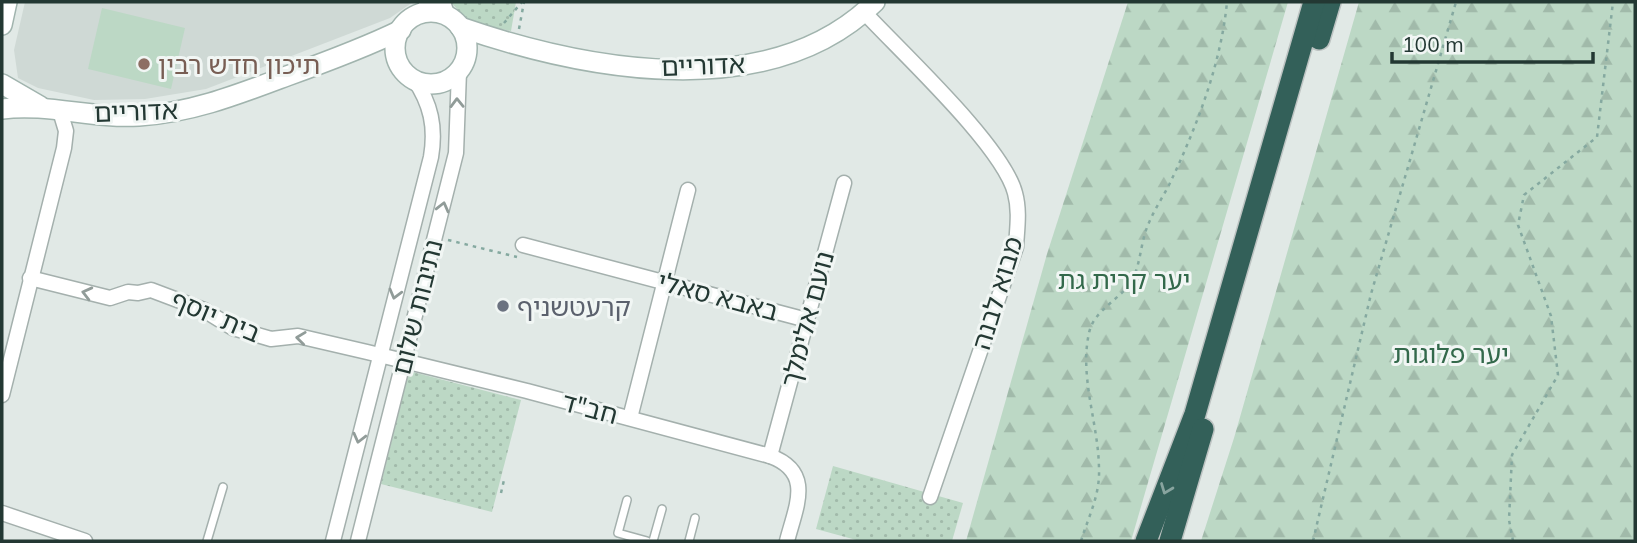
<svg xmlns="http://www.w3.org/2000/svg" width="1637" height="543" viewBox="0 0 1637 543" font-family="Mulish,'Noto Sans Hebrew',sans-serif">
<defs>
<pattern id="forest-firs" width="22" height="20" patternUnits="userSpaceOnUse" patternTransform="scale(1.75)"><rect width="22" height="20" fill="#bcd8c5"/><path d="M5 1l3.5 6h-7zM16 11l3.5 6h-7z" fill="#a1baaa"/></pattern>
<pattern id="park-dots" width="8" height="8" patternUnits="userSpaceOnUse" patternTransform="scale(1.75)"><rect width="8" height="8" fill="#bcd8c5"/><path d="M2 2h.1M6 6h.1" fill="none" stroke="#a1baaa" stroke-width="1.8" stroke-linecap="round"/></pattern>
</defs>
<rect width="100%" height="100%" fill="#e1e9e6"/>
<polygon fill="#cfd9d5" points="25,2 413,2 390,18 206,89 145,99 94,100 38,88 18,78 14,50"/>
<polygon fill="#bcd8c5" points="102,8 185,28 171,89 88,69"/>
<g fill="url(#forest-firs)">
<polygon points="1128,2 1288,2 1131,541 966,541 1047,254"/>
<polygon points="1359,2 1635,2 1635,541 1201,541 1234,438"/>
</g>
<g fill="url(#park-dots)">
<polygon points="450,2 516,2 511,31 472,23"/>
<polygon points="409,371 521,400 492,512 381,484"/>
<polygon points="833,466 963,503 952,541 860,541 816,529"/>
</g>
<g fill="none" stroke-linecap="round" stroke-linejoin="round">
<g stroke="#a4b0ad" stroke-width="10">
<g id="lane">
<polyline points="627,500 618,533 647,541"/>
<polyline points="207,541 223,487"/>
<polyline points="653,541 662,509"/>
<polyline points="689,541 695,518"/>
</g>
</g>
<g stroke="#a4b0ad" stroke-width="17">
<g id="street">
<polyline points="443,2 448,17"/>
<path d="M864 12C901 52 1003 146 1015 193 1020 211 1017 229 1016 247L930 497"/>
<polyline points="421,14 428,2"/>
<polyline points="523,245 807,320"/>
<path d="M30 278 110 298 128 292 138 293 151 290 204 310 233 328 271 339 298 336 367 352 527 391 770 456C814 472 796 506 787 541"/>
<polyline points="2,395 64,148 66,131 60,111"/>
<polyline points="630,418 688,190"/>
<polyline points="770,456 844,183"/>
<polyline points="2,513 85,541"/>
<path d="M333 541 431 157C436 127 431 104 414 79"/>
<polyline points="358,541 456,153 459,71"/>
</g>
</g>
<g stroke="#a1b4ae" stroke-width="22">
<g id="secondary">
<circle cx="431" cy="48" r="36"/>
<polyline points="2,25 7,2"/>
<path d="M460 27C585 70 769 106 875 2"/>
<polyline points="2,84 40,106"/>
<path d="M2 109C48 103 92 119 139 116 191 113 239 94 287 76 326 62 364 48 401 30"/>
</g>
</g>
<g stroke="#bdc3c2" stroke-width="24">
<g id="highway">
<polyline points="1319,39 1330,2"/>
<polyline points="1146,541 1195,414 1314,2"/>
<polyline points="1170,541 1203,429"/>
</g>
</g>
<g stroke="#85a9a0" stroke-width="2.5" stroke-dasharray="3.5 5" stroke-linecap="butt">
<polyline points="504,23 522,2"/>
<polyline points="519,29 524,2"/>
<polyline points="448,240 517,257"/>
<polyline points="501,493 504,480"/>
<path d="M1081 541C1088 518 1100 495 1099 470 1099 425 1079 378 1089 333 1094 308 1124 299 1134 276 1141 260 1141 241 1148 225 1154 210 1163 197 1170 183 1197 126 1221 64 1227 2"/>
<polyline points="1313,541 1371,294 1456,2"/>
<polyline points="1513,541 1509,520 1512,455 1558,375 1551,316 1518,225 1524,195 1597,137 1613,2"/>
</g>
<use href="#lane" stroke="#fff" stroke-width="7"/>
<use href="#street" stroke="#fff" stroke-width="14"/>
<use href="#secondary" stroke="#fff" stroke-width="19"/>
<use href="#highway" stroke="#336059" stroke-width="21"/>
</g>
<defs><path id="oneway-chevron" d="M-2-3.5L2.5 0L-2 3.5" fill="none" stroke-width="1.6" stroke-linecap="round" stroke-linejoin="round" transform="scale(1.75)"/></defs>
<g stroke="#919c99">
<use href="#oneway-chevron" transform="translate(457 103) rotate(-91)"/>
<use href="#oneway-chevron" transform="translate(443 207) rotate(-76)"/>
<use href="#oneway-chevron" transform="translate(87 293) rotate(-166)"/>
<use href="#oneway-chevron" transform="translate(395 294) rotate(105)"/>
<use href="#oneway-chevron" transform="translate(301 338) rotate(-173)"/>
<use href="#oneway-chevron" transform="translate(359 438) rotate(104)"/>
</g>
<use stroke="#88a49f" href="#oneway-chevron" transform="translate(1166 489) rotate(111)"/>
<circle fill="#8d6e63" stroke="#f1f6f4" stroke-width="2.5" cx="144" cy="64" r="7"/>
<circle fill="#6b7280" stroke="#f1f6f4" stroke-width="2.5" cx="503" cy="306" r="7"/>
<g text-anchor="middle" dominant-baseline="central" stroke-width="6" stroke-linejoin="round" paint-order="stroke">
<g font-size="26" fill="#785e54" stroke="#f1f6f4" text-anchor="start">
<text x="158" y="64">תיכון חדש רבין</text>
</g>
<g font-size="26" fill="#233833" stroke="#f1f6f4">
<text transform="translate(703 65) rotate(-2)">אדוריים</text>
<text transform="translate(136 111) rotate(-2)">אדוריים</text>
<text transform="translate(997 293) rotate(-73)">מבוא לבנה</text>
<text transform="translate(718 296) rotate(15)">באבא סאלי</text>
<text transform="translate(417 307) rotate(-76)">נתיבות שלום</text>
<text transform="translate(216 316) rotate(23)">בית יוסף</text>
<text transform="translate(807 319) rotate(-75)">נועם אלימלך</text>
<text transform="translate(590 408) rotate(15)">חב"ד</text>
</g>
<g font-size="26" fill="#33694b" stroke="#f1f6f4">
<text x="1124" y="279">יער קרית גת</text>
<text x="1451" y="353">יער פלוגות</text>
</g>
<g font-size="26" fill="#5b616d" stroke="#f1f6f4" text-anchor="start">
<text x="517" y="306">קרעטשניף</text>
</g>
</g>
<rect width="1637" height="543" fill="none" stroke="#233833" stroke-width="7"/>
<path d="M1392 52v10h201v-10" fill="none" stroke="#233833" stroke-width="3.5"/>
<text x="1402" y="52" font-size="21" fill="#233833" stroke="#f1f6f4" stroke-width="5" paint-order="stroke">100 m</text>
</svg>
